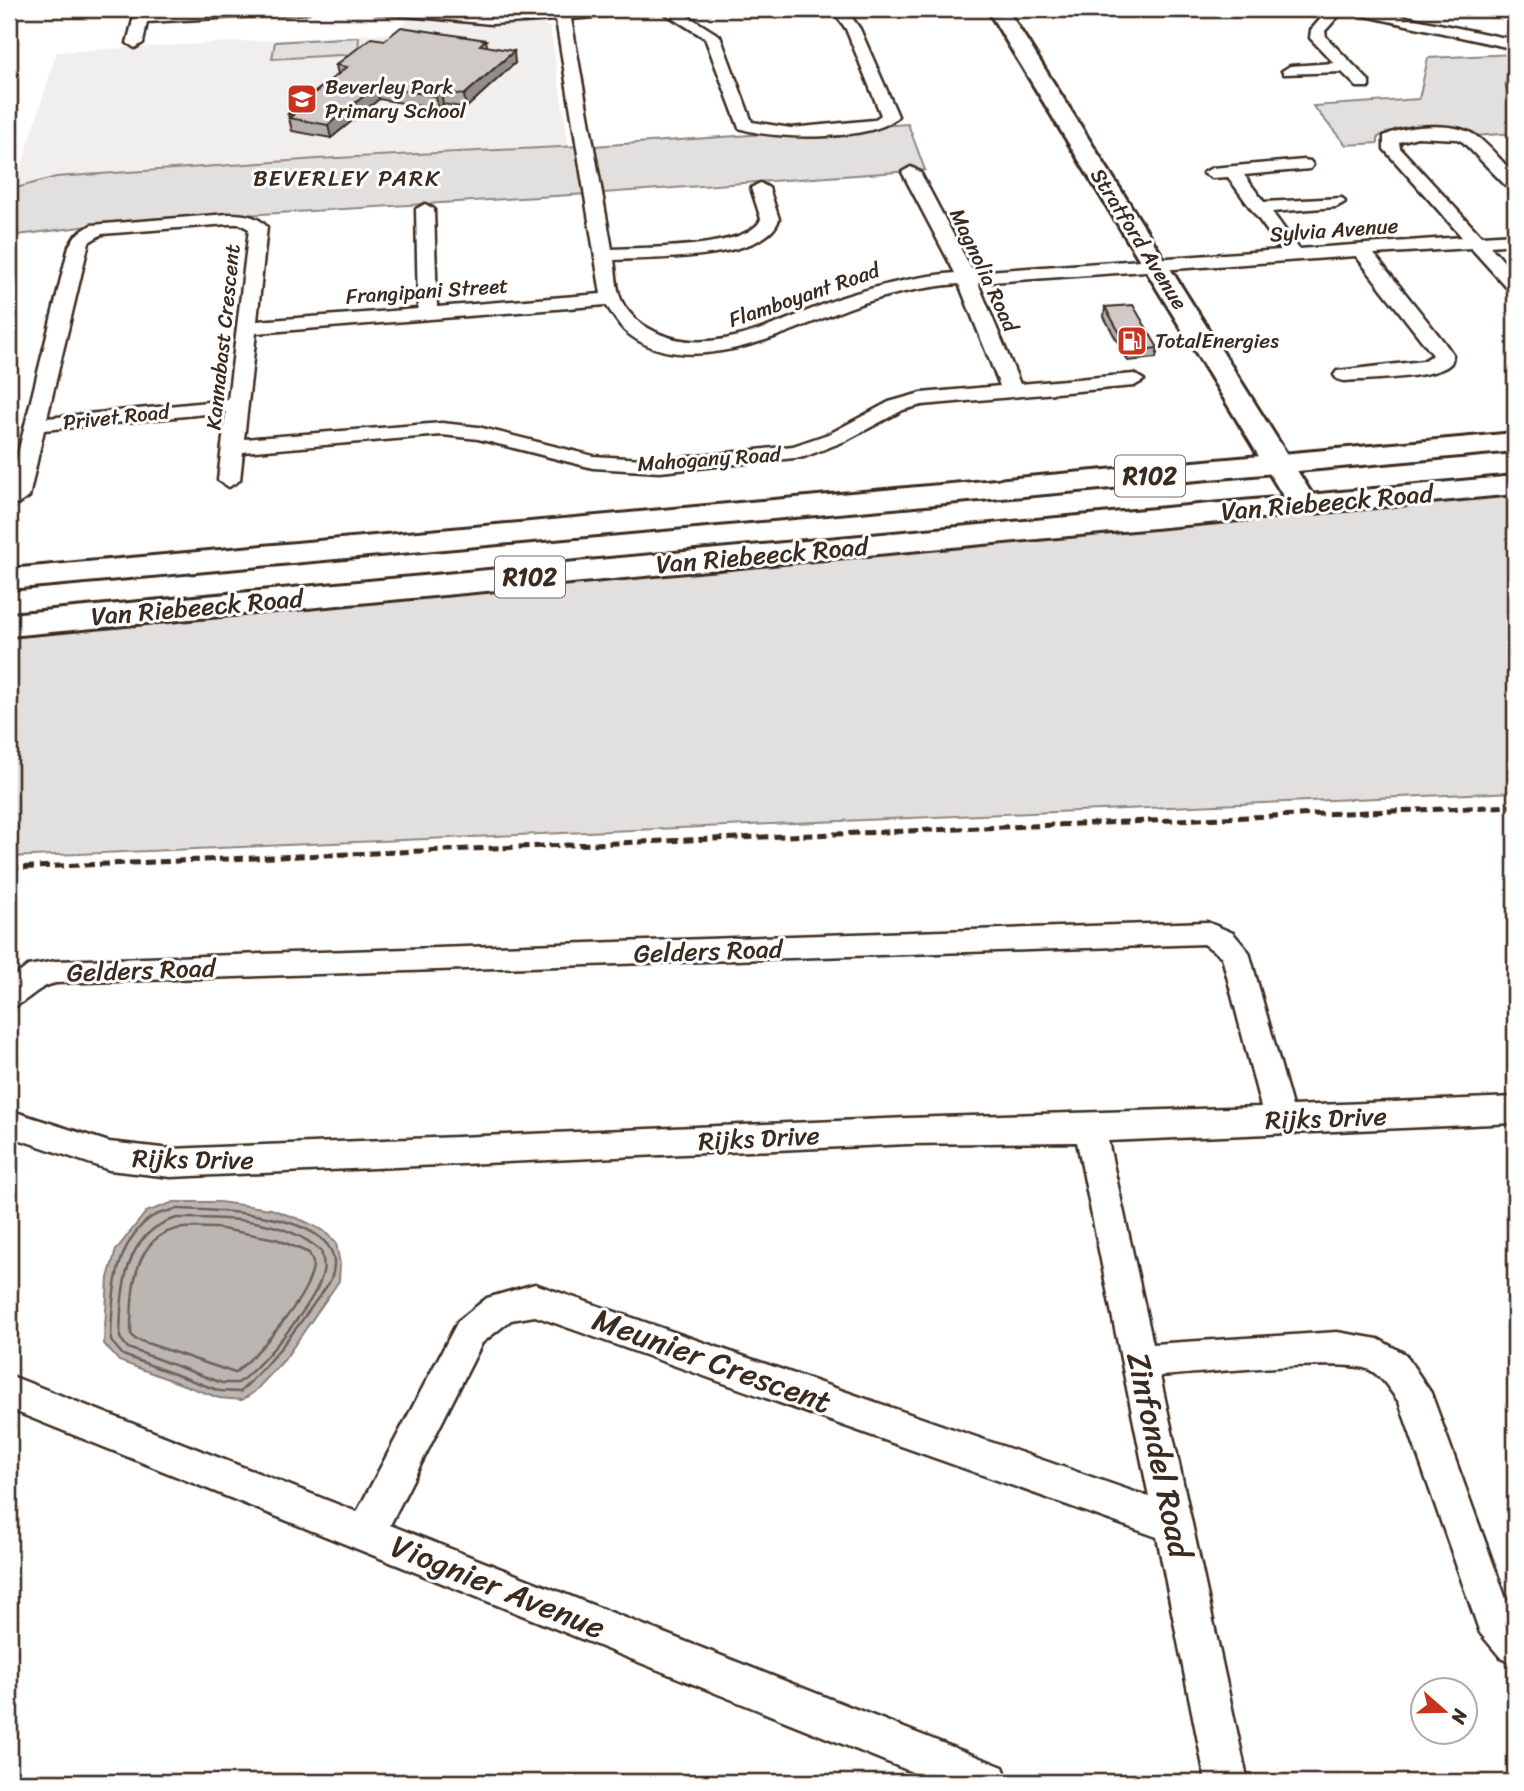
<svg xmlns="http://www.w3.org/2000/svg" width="1524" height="1791" viewBox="0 0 1524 1791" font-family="Sriracha,sans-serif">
<rect width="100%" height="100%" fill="#fff"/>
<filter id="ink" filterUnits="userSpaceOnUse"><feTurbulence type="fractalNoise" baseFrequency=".0143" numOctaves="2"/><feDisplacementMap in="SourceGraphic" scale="14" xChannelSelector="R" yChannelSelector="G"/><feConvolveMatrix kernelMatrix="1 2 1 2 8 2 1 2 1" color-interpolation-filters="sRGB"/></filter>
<g filter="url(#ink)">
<polygon fill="#f1efee" points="410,17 483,26 538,23 550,27 569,147 317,159 57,177 14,189 57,52 395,33"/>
<g fill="#e2e0de" stroke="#8e857e" stroke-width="2">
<polygon points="359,37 358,54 272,59 275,42"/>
<path d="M1515 54V64C1503 78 1502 90 1515 104V133L1474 136 1439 129 1384 134 1378 137V143L1346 145 1313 106 1419 99 1428 58Z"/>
<polygon points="908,124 925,170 603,193 594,146"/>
<polygon points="580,146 587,194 114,223 9,236 9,190 56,177 317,159"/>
<polygon points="1515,495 1515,792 9,857 9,631"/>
</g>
<polygon fill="#bcb6b3" stroke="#887e77" stroke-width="2" points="174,1202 219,1202 271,1209 304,1221 324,1231 336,1243 340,1264 339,1281 284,1360 254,1392 242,1400 219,1398 119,1361 104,1344 108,1278 116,1250 146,1212"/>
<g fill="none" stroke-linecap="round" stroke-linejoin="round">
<g stroke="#6f625a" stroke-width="2.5">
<path d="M176 1209C212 1210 357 1212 331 1279 327 1288 318 1297 313 1305 290 1338 269 1364 240 1392L220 1391 123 1355 111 1341C112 1299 113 1246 150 1218 157 1213 167 1212 176 1209Z"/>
<path d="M177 1218C226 1218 282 1217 321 1251 323 1258 325 1265 323 1272 317 1302 262 1365 238 1383H222L128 1348 120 1338C121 1291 123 1232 177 1218Z"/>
<path d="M217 1228 276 1239 309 1253 313 1262C314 1293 258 1353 235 1373L135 1339 131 1334C131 1302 131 1252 163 1234 179 1225 200 1228 217 1228Z"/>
</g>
<g stroke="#3b2a1e" stroke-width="5">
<g id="street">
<polygon points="136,9 150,9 149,13 313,9 306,13 147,22 143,43 135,48 127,43"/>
<path d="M369 9H420L491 16 555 11V9H677L720 36 752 122 791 128 874 120 881 115 846 29 832 9H846L860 29 898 116C877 142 770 140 739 128L705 38 661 11 571 19 612 249C641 247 749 250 761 219L751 188 760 183 769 188 779 219C767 261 650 258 614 260 616 272 616 286 620 297 624 309 637 322 648 328 708 364 782 319 840 298 877 286 916 276 955 273L902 172 911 167 920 172 973 272 1281 250 1228 177 1212 178 1203 173 1212 168 1304 160 1310 161 1313 165 1310 169 1244 175 1264 202 1342 198 1345 202 1336 207 1272 212 1299 249 1462 237 1384 149V136C1405 125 1456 121 1476 136 1490 146 1503 163 1515 175V190L1509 189 1463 142 1457 139 1417 137 1399 142 1400 148 1481 236 1515 234V244L1490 246 1515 274V291L1508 289 1471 248 1374 254 1444 342 1453 355C1452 359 1453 362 1449 365 1431 379 1368 379 1344 381L1337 379 1334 375 1337 371 1423 361 1433 355 1356 256 978 283 1020 384 1134 374 1144 380 1134 386 922 405 903 410 845 441 804 457 660 472 593 468 478 439 442 435 243 452 240 480 229 487 218 480 226 412 44 430 29 497 18 504 10 502 9 490 69 246 76 235 91 225 228 214C243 214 257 215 267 227L257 321 418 309 416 209 425 204 434 209 437 307 601 294 556 20 491 24 376 13ZM228 224H240L249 229 228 400 47 418 89 242 102 234ZM959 284 1000 386 921 393 889 402 831 433 793 446 660 460 593 456 478 427 442 423 244 439 256 333 606 305C612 313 618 324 625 331 685 384 788 331 849 308 885 295 922 287 959 284Z"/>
<polygon points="1077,9 1091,9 1093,12 1086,16"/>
<polygon points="1329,9 1368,9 1515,40 1515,49 1343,11 1325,31 1326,37 1369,81 1369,87 1357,87 1342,72 1284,74 1282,71 1290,66 1334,63 1310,38 1311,30"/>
<path d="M1207 922 1233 933 1249 952 1292 1106 1515 1097V1123L1108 1141 1153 1344 1337 1332 1378 1339 1405 1354 1431 1393 1509 1607 1515 1614V1664L1501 1658 1480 1633 1399 1402C1390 1391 1383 1377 1370 1370 1345 1357 1196 1374 1160 1376L1248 1782H1206L1157 1537 535 1316 511 1320 482 1343 390 1525 1003 1767 1009 1782H937L9 1409V1375L357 1512 458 1321 487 1298 535 1284 1149 1497 1077 1142 908 1144 171 1177 109 1170 9 1136V1110L109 1142 171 1149 908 1118 1261 1107 1222 957 1204 944 56 983C37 986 27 1003 9 1009V981L28 966 56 961Z"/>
</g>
</g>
<g stroke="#3b2a1e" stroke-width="6">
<polygon id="secondary" points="987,9 1007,9 1318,504 1314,510 1303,513 1292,510 1288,504"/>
</g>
<g stroke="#3b2a1e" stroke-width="6">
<g id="primary">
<polygon points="1515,433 1515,451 9,589 9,569"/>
<polygon points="1515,476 1515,494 9,636 9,614"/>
</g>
</g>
<use href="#street" fill="#fff" fill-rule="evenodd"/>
<use href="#secondary" fill="#fff" fill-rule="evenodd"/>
<use href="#primary" fill="#fff" fill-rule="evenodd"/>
<polyline stroke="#3b2a1e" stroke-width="5" stroke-dasharray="10 5" stroke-linecap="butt" points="9,868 1515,806"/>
</g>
<g fill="#b2aeab" stroke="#3b2a1e" stroke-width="2">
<polygon points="385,40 486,40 487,46 515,63 466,108 443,104 438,109 379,99 331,138 292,131 288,114 338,74 336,65"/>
<polygon points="1105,307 1158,348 1156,358 1128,361 1104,317"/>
</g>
<g fill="#918d8b" stroke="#3b2a1e" stroke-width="2">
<polygon points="514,51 515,63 466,108 464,95"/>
<polygon points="376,86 379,99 331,138 328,125"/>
<polygon points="441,91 443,104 438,109 436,96"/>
</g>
<g fill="#cfcac7" stroke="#3b2a1e" stroke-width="2">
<polygon points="401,27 486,40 480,45 514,51 464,95 441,91 436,96 376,86 328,125 289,118 293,115 288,114 347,67 336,65 371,38 385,40"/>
<polygon points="1133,305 1158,348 1130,351 1105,307"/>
</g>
</g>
<defs>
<g id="school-square" transform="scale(1.575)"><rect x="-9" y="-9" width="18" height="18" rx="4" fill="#c8321e" stroke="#fff"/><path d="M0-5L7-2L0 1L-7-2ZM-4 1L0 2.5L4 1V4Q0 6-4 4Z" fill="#fff"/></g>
<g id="fuel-square" transform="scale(1.575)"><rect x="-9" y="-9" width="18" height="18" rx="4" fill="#c8321e" stroke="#fff"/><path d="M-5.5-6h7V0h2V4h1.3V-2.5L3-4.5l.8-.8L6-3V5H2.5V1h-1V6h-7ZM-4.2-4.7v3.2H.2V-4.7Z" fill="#fff"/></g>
</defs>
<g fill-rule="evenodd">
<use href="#school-square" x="302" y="99"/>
<use href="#fuel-square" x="1132" y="341"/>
</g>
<g text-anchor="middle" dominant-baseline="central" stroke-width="6" stroke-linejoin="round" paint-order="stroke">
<g font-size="21" fill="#3b2a1e" stroke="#fff" text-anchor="start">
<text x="325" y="87">Beverley Park<tspan x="325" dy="24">Primary School</tspan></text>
<text x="1155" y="341">TotalEnergies</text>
</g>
<g font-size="21" fill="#3b2a1e" stroke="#fff">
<text transform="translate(1334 230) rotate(-4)">Sylvia Avenue</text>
<text transform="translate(1139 239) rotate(58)">Stratford Avenue</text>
<text transform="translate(984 270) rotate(65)">Magnolia Road</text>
<text transform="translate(427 291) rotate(-4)">Frangipani Street</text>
<text transform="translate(804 295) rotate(-19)">Flamboyant Road</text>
<text transform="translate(223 337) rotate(-84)">Kannabast Crescent</text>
<text transform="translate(116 417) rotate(-6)">Privet Road</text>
<text transform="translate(709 459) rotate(-4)">Mahogany Road</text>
</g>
<g font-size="23" letter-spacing="2" fill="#3b2a1e" stroke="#fff">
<text x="347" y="178">BEVERLEY PARK</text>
</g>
<g fill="#fff" stroke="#766a62" stroke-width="2">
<rect x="1115" y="455.5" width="70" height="41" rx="5"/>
<rect x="495" y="556.5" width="70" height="41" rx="5"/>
</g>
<g font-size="24" font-weight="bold" fill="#3b2a1e">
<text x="1150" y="476">R102</text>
<text x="530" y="577">R102</text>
</g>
<g font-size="26" fill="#3b2a1e" stroke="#fff">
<text transform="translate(1327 502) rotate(-5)">Van Riebeeck Road</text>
<text transform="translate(762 555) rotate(-5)">Van Riebeeck Road</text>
<text transform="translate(197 607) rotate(-5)">Van Riebeeck Road</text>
<text transform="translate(708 951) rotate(-2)">Gelders Road</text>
<text transform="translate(141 970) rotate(-2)">Gelders Road</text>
<text transform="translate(1326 1118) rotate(-2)">Rijks Drive</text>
<text transform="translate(759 1138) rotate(-3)">Rijks Drive</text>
<text transform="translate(193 1159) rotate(1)">Rijks Drive</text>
</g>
<g font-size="32" fill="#3b2a1e" stroke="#fff">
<text transform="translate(712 1361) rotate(20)">Meunier Crescent</text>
<text transform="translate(1159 1455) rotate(78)">Zinfondel Road</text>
<text transform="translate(498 1587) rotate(22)">Viognier Avenue</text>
</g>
</g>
<rect width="1524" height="1791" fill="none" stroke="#fff" stroke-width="35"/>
<rect x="18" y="18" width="1489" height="1756" fill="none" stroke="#3b2a1e" stroke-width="2.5" filter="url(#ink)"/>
<g transform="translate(1444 1711) rotate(110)"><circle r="33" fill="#ffffff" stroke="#b1aaa5" stroke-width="2"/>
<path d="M0-5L12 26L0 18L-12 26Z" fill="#c8321e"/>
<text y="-10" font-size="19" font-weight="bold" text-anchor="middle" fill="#3b2a1e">N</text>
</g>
</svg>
